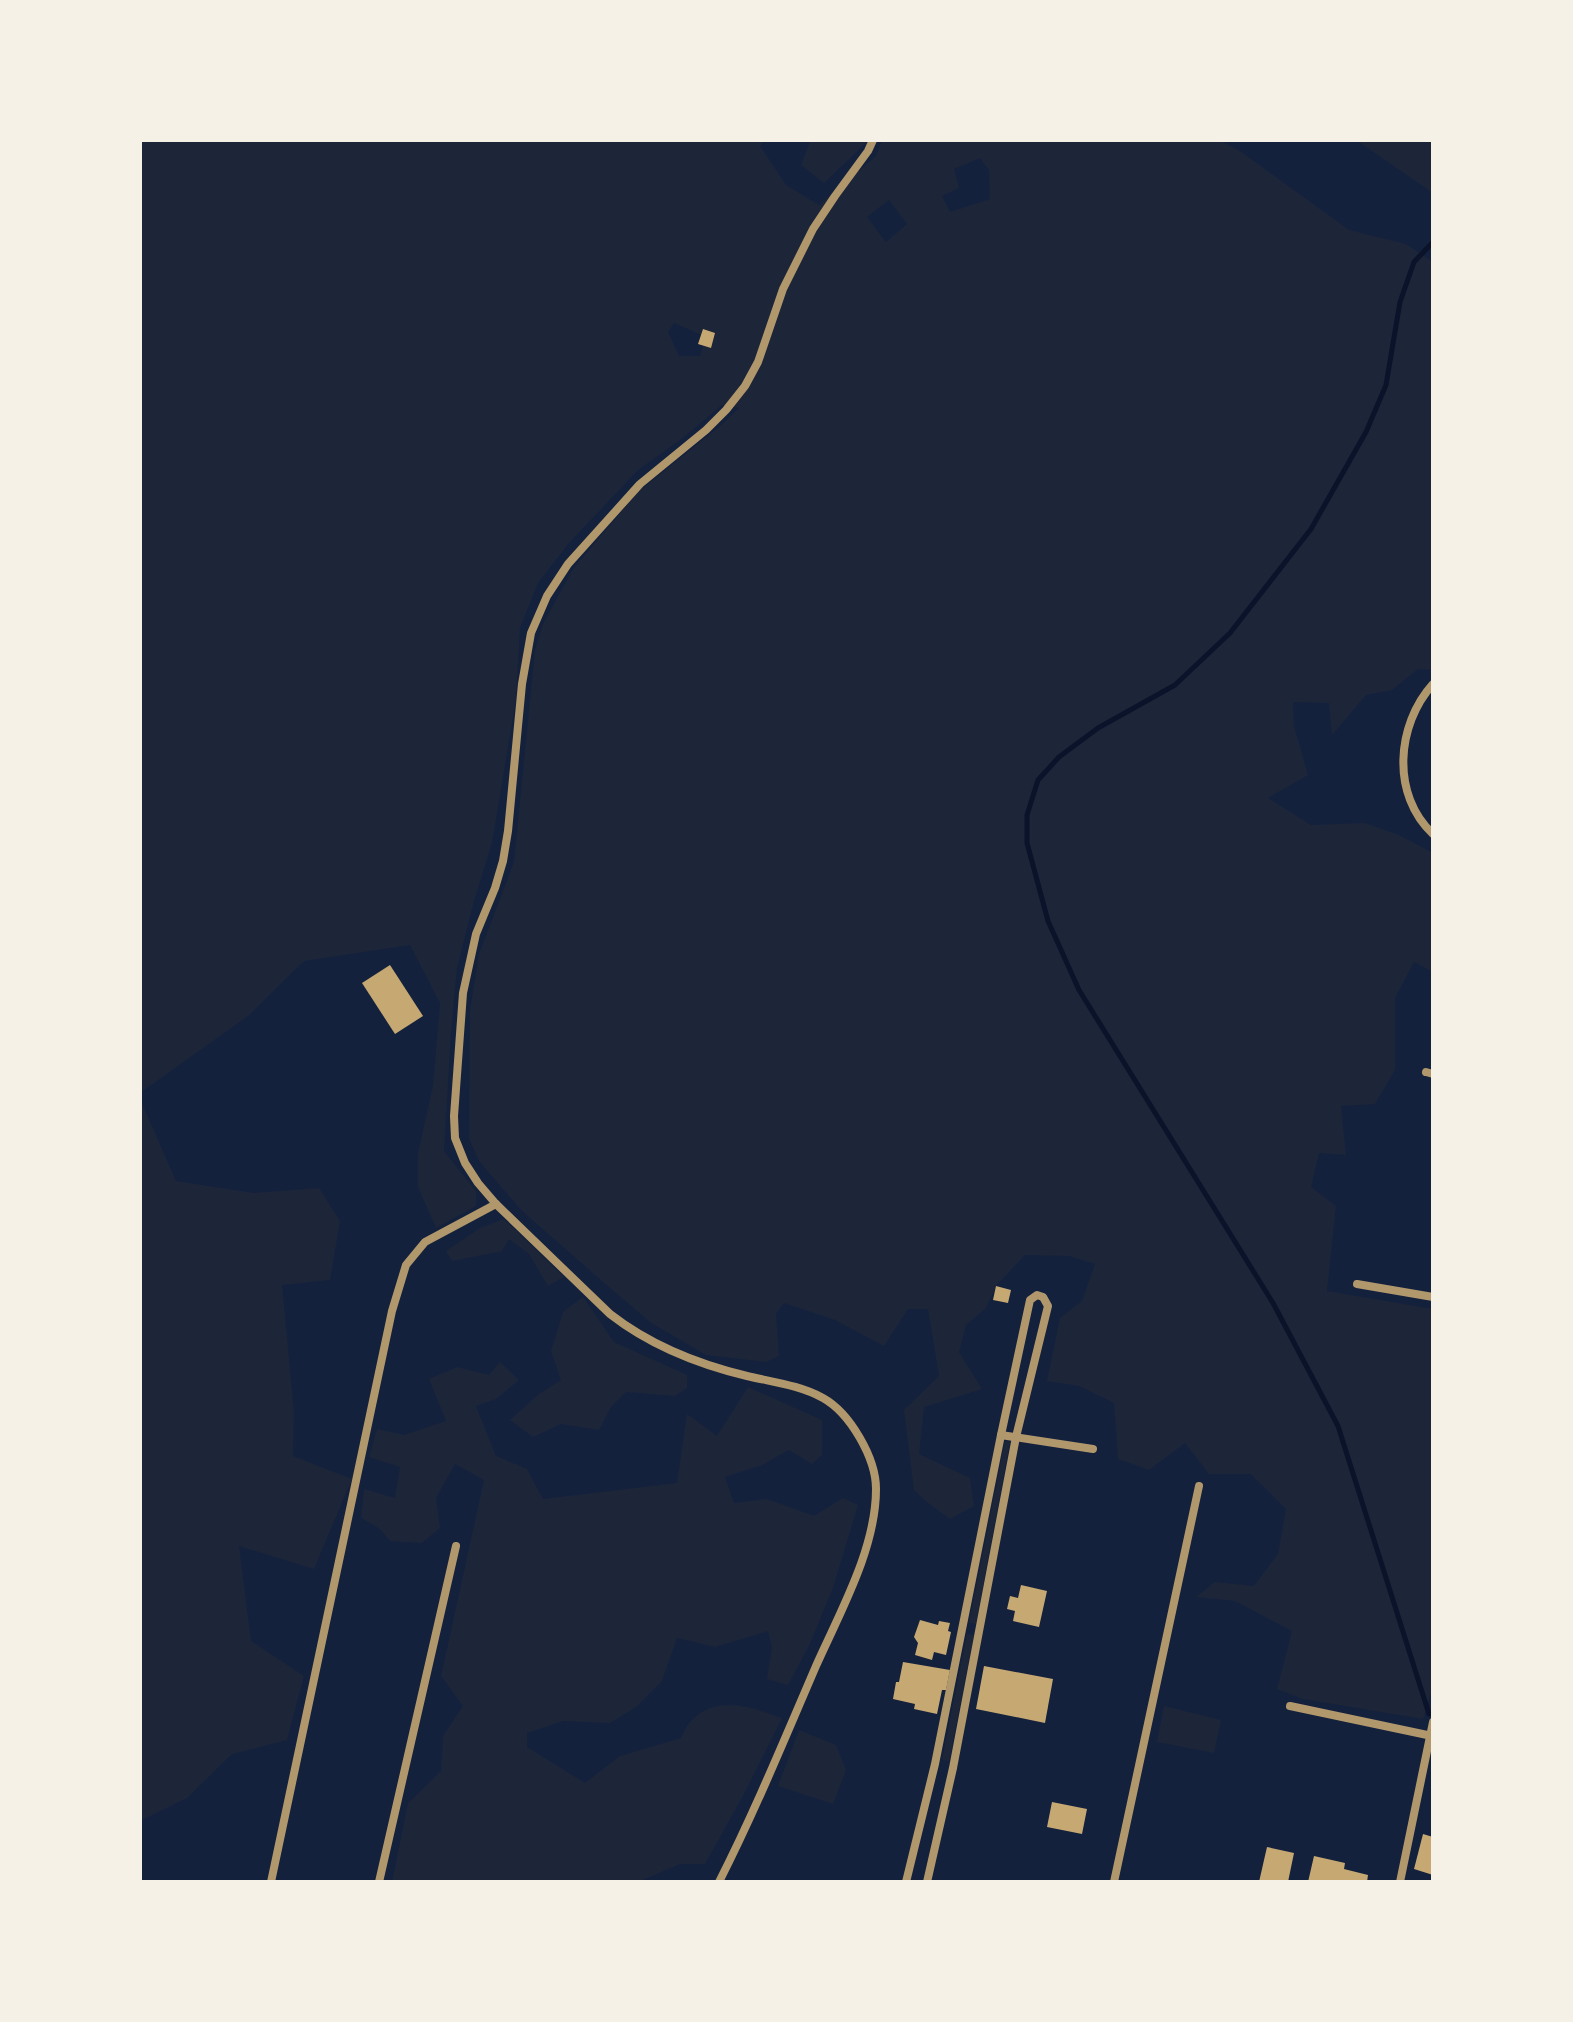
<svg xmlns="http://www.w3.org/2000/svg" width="1573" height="2022" viewBox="0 0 1573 2022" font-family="Manrope,sans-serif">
<rect width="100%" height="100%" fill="#14213d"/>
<g fill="#1d2539" fill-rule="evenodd">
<path d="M140 140H765L760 146 786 185 819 205 876 156 882 140H1219L1240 151 1349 230 1406 244 1433 262V670L1418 669 1392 690 1366 695 1332 735 1329 703 1293 702 1294 726 1308 775 1268 798 1311 825 1365 823 1399 835 1433 853V972L1414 962 1395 998V1070L1375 1104 1341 1106 1346 1155 1319 1153 1311 1187 1336 1206 1327 1291 1433 1309V1687L1423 1719 1303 1699 1277 1689 1292 1631 1235 1601 1196 1597 1215 1582 1254 1586 1278 1554 1286 1509 1251 1474H1209L1185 1443 1149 1470 1118 1459 1114 1403 1079 1386 1047 1381 1060 1318 1082 1301 1095 1264 1069 1256 1025 1255 996 1286 986 1308 966 1325 959 1352 982 1389 924 1407 919 1454 970 1478 974 1506 950 1519 928 1503 914 1490 904 1410 939 1376 928 1309H908L884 1346 835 1320 784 1303 776 1314 779 1356 766 1362 706 1355 650 1322 603 1282 521 1210 479 1161 469 1138 470 1010 479 954 514 862 535 650 543 624 573 569 638 492 719 427 739 408 722 405 684 437 638 470 569 543 538 583 520 628 516 699 492 843 474 901 457 968 451 1032 444 1151 476 1191V1206L436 1228 418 1187V1153L433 1086 440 1003 410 945 304 961 248 1016 140 1093ZM980 158 989 170 990 199 950 212 942 196 959 188 954 169ZM889 200 907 224 886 242 867 217ZM674 323 706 337 700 356H679L668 332Z"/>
<polygon points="807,140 869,140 824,183 801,165 810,142"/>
<polygon points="1356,140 1433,140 1433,193"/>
<polygon points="140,1099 176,1181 254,1193 319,1188 340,1221 330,1280 282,1285 294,1412 293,1456 352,1479 314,1569 239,1546 251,1641 304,1676 287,1740 232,1754 187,1798 140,1821"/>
<polygon points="504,1219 564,1277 548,1286 529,1254 509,1239 502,1251 452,1261 446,1251 480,1228"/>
<polygon points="583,1297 614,1342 687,1375 687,1388 675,1396 626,1392 611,1407 599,1430 561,1424 533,1437 510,1420 539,1394 561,1380 551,1351 563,1312"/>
<path d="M500 1362 519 1380 496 1399 476 1406 496 1456 527 1469 543 1499 677 1483 687 1414 717 1436 748 1387 822 1420V1455L812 1464 789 1450 762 1465 725 1477 734 1503 767 1499 814 1516 843 1498 858 1505 833 1588 809 1646 788 1685 767 1679 772 1647 768 1631 715 1647 677 1638 662 1681 636 1707 610 1723 563 1721 527 1733V1747L585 1783 620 1756 681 1738C684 1732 687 1725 691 1721 717 1693 753 1708 782 1718L744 1794 705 1864H680L638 1882H392L408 1803 441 1771 443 1736 463 1706 441 1676 484 1480 455 1464 436 1498 440 1528 422 1543 390 1541 380 1529 361 1518 364 1489 395 1498 400 1467 369 1457 377 1429 404 1435 446 1421 429 1379 457 1367 489 1375Z"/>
<polygon points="1005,1441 1010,1442 976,1624 969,1623"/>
<polygon points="967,1634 974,1635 949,1761 942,1760"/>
<polygon points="1164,1706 1221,1720 1214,1753 1157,1742"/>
<polygon points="799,1730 836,1745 846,1770 833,1804 778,1786"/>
</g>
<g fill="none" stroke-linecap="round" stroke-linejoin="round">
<polyline stroke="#0b132b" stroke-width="5" points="1429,1714 1338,1426 1273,1303 1079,990 1048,921 1027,843 1027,815 1038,780 1059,757 1098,728 1175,685 1230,633 1311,529 1366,432 1386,385 1400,302 1414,262 1433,242"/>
</g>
<g fill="#c6a872">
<polygon points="703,329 715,333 711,348 698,344"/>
<polygon points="390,965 423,1016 395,1034 362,983"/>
<polygon points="996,1286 1011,1290 1008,1303 993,1300"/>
<polygon points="1021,1585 1047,1591 1039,1627 1013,1621 1015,1611 1007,1609 1010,1596 1018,1598"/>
<polygon points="920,1620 938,1625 939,1621 950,1623 948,1631 951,1632 946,1655 934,1652 932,1660 915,1655 918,1643 914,1637"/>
<polygon points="903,1662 950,1670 946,1690 942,1690 937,1714 914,1709 915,1704 893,1699 896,1682 899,1682"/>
<polygon points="984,1666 1053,1679 1045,1723 976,1709"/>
<polygon points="1052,1802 1087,1809 1082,1834 1047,1827"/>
<polygon points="1423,1834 1433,1837 1433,1875 1414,1869"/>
<polygon points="1267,1847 1294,1853 1288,1882 1259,1882"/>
<polygon points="1314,1856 1345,1863 1344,1869 1368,1875 1367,1882 1308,1882"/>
</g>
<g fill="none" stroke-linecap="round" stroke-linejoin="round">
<g stroke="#b1986c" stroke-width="8">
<path d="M1433 684C1396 725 1391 795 1433 834"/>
<polyline points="1426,1072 1433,1074"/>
<polyline points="1357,1284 1433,1297"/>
<polyline points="1001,1435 1093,1449"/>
<polyline points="1290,1706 1432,1736"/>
<polyline points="271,1882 392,1311 406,1265 425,1242 496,1204"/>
<polyline points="379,1882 456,1546"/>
<path d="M719 1882C755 1811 785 1738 816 1666 840 1612 876 1549 876 1489 876 1458 850 1413 823 1398 800 1385 772 1382 747 1376 697 1364 651 1346 610 1314L496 1204 478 1183 465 1163 455 1138 454 1116 463 993 476 934 495 888 503 861 508 831 522 684 531 633 547 596 568 564 640 484 706 430 726 410 745 386 758 362 783 289 813 229 835 196 868 151 873 140"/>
<polyline points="906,1882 935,1764 1001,1435 1030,1300 1037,1295 1043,1297 1048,1306 1016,1437 953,1768 927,1882"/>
<polyline points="1114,1882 1199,1486"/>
<polyline points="1400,1882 1433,1722"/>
</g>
</g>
<rect width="1573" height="2022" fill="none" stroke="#f6f1e7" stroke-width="284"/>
</svg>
